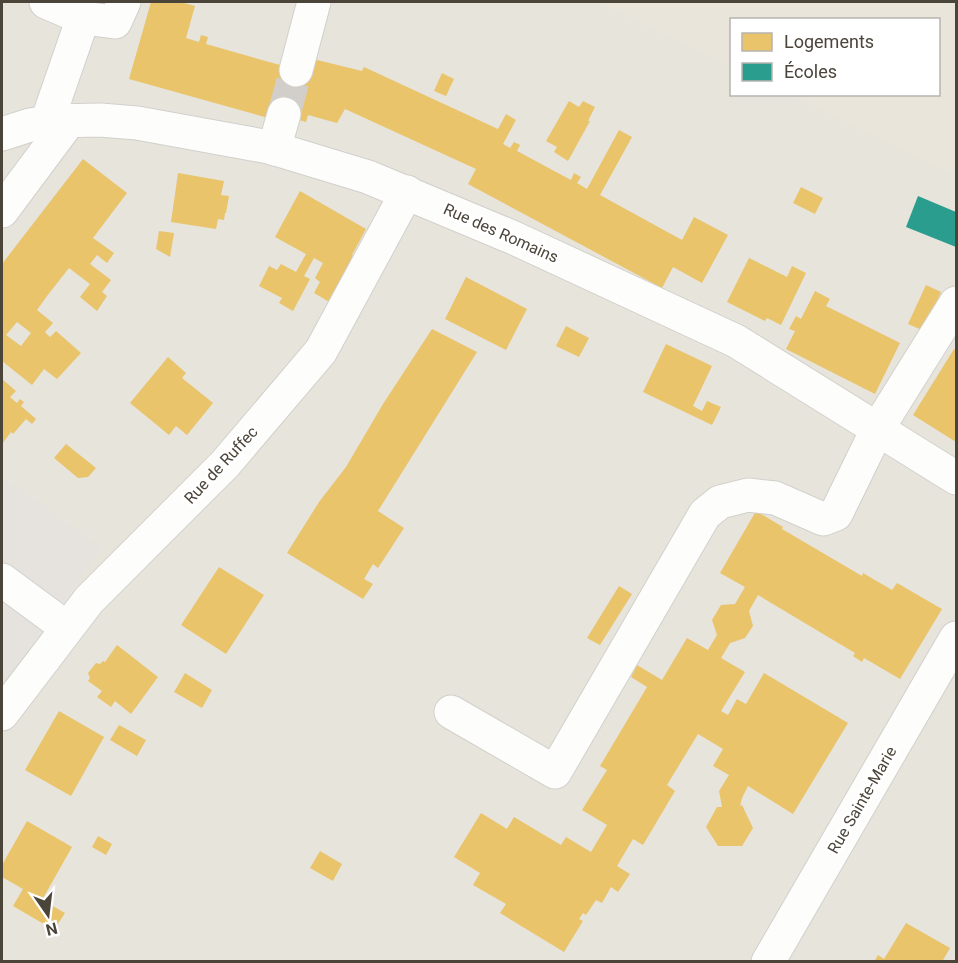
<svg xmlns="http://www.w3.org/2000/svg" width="958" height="963" viewBox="0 0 958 963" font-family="Roboto,sans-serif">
<rect width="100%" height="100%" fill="#f4f2ee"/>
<path fill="#e7e4dc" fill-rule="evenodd" d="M2 2H956V961H2ZM732 20H938V94H732Z"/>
<polygon fill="#eae5da" points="595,2 956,2 956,175 791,95 938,94 938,20 732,20 731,66"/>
<polygon fill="#e6e3df" points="2,476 101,548 2,685"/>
<g fill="#e9c46a" fill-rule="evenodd">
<polygon points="151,2 180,2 195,6 186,38 199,42 201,35 208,37 206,44 287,67 309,58 362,71 364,67 498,129 506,114 516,120 503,144 510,148 514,142 520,145 517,151 571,180 574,173 581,177 577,183 587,189 619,130 632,137 600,195 682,240 694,217 728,235 702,283 673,267 662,288 468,184 476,169 345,109 337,123 308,115 306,122 292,118 272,119 129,79"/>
<polygon points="442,73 454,79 446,96 434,91"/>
<polygon points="569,101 579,107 583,101 595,107 588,121 590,121 568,161 554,152 557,147 546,141"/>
<path d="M83 159 127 193 93 238 114 253 107 263 97 255 90 264 111 280 102 292 107 296 97 311 80 297 90 284 69 268 47 296 37 310 53 323 45 332 50 337 56 331 81 353 57 379 44 369 32 385 2 361V264ZM17 322 31 333 21 346 6 335Z"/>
<polygon points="178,173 224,181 221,195 229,196 226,213 225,213 224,220 218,219 216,229 171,222"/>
<polygon points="801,187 823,198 815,214 793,203"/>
<polygon points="300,191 366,229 352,255 356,257 331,303 314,293 320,282 315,278 323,263 314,258 304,276 310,279 293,311 279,303 282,298 259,286 269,266 277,270 281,264 296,272 306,254 275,237"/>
<polygon points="159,231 174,233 170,257 156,249"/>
<polygon points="749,258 787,277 792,266 806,273 781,325 767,318 765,321 727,302"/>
<polygon points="466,277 527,309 506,350 445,319"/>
<polygon points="926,285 941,292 924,331 908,324"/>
<polygon points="815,291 830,299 826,306 900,343 875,394 786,349 795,331 789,329 796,316 801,319"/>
<polygon points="566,326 589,338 579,357 556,346"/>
<polygon points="432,329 477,352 378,511 404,528 378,568 373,564 364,579 373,584 363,599 287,553 319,502 346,467 383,404"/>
<polygon points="666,344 712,366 693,406 702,411 707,401 721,407 712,425 643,392"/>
<polygon points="954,349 956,351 956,442 913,415"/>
<polygon points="168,357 186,373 182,378 213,403 187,435 176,426 169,435 130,403"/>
<polygon points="2,379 16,391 10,397 17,403 20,399 24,402 21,406 36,419 32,424 26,419 13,434 11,432 2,444"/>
<polygon points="66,444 96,468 88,477 78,478 54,458"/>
<polygon points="756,511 783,527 782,529 862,576 863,573 892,590 897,583 942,609 900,679 864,658 862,662 853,656 855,653 758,595 749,611 753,626 745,638 730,643 721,658 745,672 721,711 728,715 737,699 746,704 764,673 848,723 793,814 748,786 742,798 740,806 742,805 753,828 742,846 718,846 706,827 717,807 722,807 719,791 729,775 713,766 723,749 698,734 667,785 675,791 643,845 633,839 617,866 630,874 618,892 611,887 602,903 596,900 586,915 583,913 579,919 583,921 564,952 500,913 506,904 473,885 480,873 454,857 481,813 507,829 514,817 561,845 566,837 591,852 607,825 582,810 607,770 600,766 647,687 631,677 637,665 662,680 687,638 708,650 717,635 712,620 721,605 735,604 745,587 720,573"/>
<polygon points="219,567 264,595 226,654 181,625"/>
<polygon points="619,586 632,594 600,645 587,638"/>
<polygon points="117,645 158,677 131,714 115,701 111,707 97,697 102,691 88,681 90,678 88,673 96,663 100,664 103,661 105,662"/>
<polygon points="185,673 212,690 202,708 174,692"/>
<polygon points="59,711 104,737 71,796 25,770"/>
<polygon points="119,725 146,740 137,756 110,740"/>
<polygon points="27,821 72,847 42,900 65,913 54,930 13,906 23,889 2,877 2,865"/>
<polygon points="98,836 112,844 106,855 92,847"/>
<polygon points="320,851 342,864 333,881 310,868"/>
<polygon points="906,923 950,948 942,962 874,962 878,955 884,959"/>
</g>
<polygon fill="#2a9d8f" points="918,196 956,212 956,247 906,227"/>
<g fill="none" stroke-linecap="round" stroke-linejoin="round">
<polyline stroke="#d2cfca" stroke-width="33" stroke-dasharray="33 16" stroke-linecap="butt" points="284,114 296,70"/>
<g stroke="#d2d0cb" stroke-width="35">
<g id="minor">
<polyline points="46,2 83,18 47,122"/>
<polyline points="83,18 115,22 124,2"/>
<polyline points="296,70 314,2"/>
<polyline points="2,134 30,125 55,121 100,120 137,123 269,147 368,177 514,238 736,341 956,478"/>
<polyline points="274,149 284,114"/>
<polyline points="2,211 69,121"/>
<polyline points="2,580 67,628"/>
<polyline points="451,712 555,772 705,514 720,502 748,495 775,498 823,519 836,514 878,428 956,303"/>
<polyline points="2,714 89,600 225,464 321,351 407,192"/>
<polyline points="768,962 956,638"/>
</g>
</g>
<use href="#minor" stroke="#fdfdfc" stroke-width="33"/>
</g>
<g text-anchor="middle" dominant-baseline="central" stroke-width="6" stroke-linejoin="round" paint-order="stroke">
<g font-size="16" fill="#4b4439" stroke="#fff">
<text transform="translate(501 233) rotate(24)">Rue des Romains</text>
<text transform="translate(221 465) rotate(-47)">Rue de Ruffec</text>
<text transform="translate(862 800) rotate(-60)">Rue Sainte-Marie</text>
</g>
</g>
<rect width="958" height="963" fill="none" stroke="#4b4439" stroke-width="6"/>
<rect x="730" y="18" width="210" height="78" fill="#ffffff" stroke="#b7b4b0" stroke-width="1.5"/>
<rect x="742" y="33" width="30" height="18" fill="#e9c46a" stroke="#b7b4b0" stroke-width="1.5"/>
<text x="784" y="48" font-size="18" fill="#4b4439">Logements</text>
<rect x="742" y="63" width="30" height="18" fill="#2a9d8f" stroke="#b7b4b0" stroke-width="1.5"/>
<text x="784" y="78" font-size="18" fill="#4b4439">Écoles</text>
<g transform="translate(48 915) rotate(166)" stroke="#ffffff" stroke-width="4.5" paint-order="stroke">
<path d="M0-4.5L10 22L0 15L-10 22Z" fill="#4b4439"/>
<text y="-9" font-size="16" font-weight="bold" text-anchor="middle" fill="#4b4439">N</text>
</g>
</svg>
